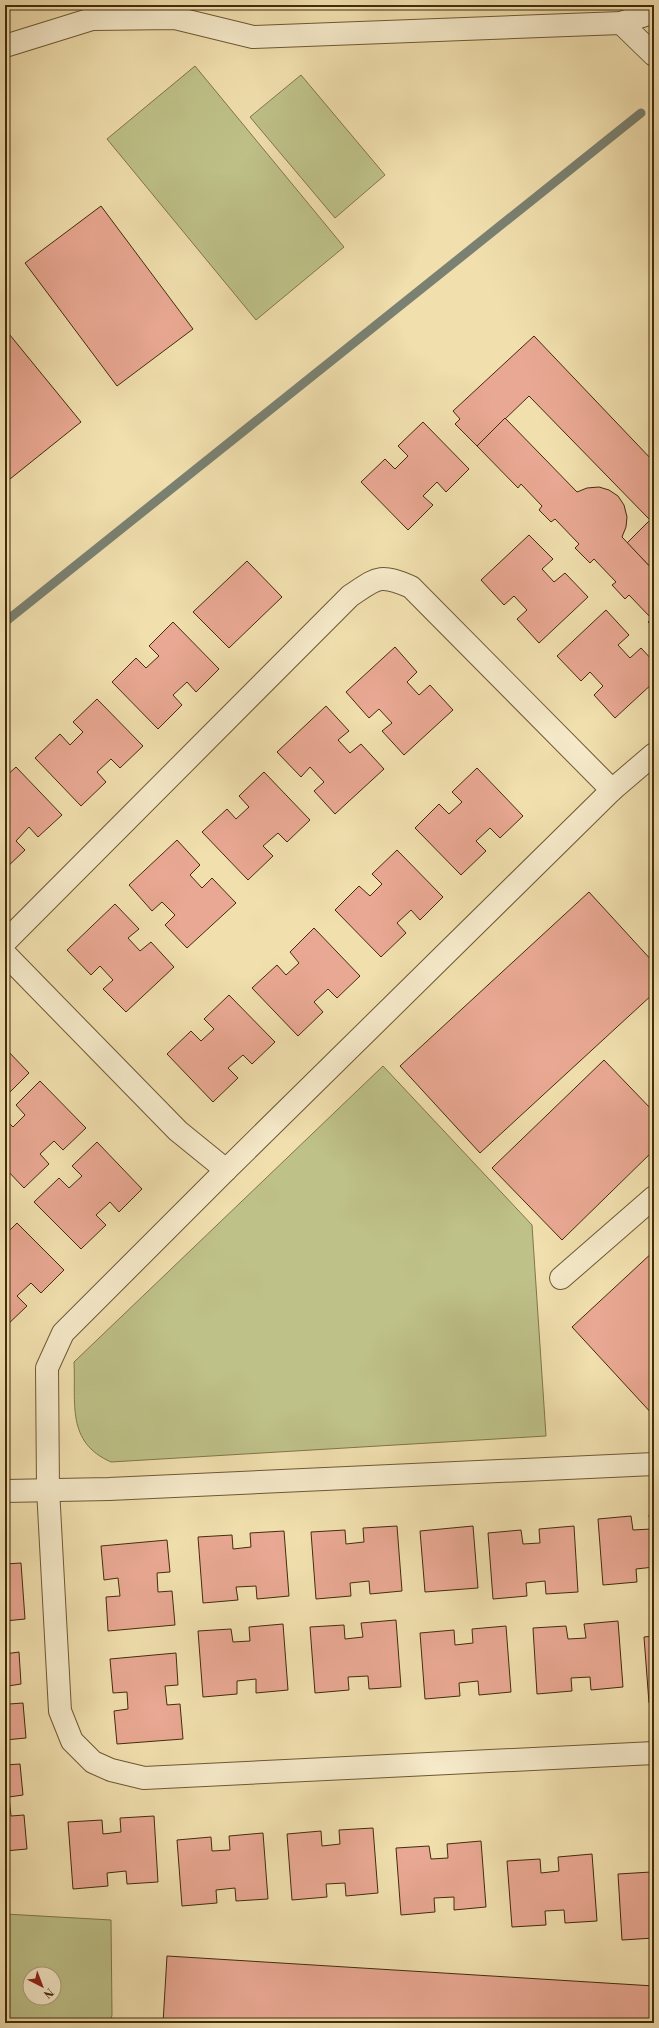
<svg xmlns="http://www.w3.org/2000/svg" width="659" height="2028" viewBox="0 0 659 2028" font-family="'Libre Bodoni',serif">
<rect width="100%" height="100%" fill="#f1dfae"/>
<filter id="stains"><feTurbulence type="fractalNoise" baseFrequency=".005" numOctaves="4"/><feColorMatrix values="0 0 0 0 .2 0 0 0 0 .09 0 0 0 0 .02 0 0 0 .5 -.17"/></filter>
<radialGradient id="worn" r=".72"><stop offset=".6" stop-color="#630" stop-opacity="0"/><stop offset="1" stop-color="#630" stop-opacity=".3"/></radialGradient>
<g fill="#bec188" stroke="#80764a" fill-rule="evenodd">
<polygon points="195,66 344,247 256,320 107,139"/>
<polygon points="301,75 385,175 335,218 250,117"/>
<path d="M383 1066 532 1225 546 1436 111 1462C66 1442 76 1404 74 1362Z"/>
<path d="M5 1914 111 1920 112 2015 110 2023H5ZM30 1974H54V1998H30Z"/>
</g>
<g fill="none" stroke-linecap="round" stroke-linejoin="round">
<polyline stroke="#7a8172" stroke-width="9" points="5,622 641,113"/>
</g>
<g fill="#e9a893" stroke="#432c0b">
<polygon points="101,206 193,329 117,386 25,263"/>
<polygon points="5,329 81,422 5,483"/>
<polygon points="534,336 654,462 654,571 627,543 650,520 529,396 477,446 455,424 460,419 453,411"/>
<polygon points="505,418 577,492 587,488 599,487 609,490 618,496 624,505 627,517 626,527 622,537 654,571 654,628 648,622 652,619 629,595 625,599 612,585 616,582 594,559 590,563 575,548 579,544 555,519 551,522 539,510 542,506 521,484 518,488 477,446"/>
<polygon points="423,422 469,469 446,492 437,482 423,496 433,505 408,530 361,482 385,459 395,469 408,456 398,446"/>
<polygon points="529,535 553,559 542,569 554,582 565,573 588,597 539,643 517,619 527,610 514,596 504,605 481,580"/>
<polygon points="247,561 282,597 229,648 193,612"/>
<polygon points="606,610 629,635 618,645 630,658 641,648 654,662 654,682 615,718 594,695 603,686 590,672 581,681 557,656"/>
<polygon points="173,622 219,669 196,692 187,682 173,695 182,705 158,729 112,682 136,658 146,668 159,656 149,646"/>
<polygon points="395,647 417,672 407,682 419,695 430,685 453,710 404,755 382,731 392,723 379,709 369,718 346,692"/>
<polygon points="97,699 143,746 120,768 111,759 97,772 106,782 81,806 35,758 60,734 70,745 83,732 73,722"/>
<polygon points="326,706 349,731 338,740 350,753 361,744 384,769 335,814 314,791 324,782 310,767 301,777 277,752"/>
<polygon points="16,767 62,815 38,837 29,827 16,841 25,850 5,869 5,777"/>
<polygon points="477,768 523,816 500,838 490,828 476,841 486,851 461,875 415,828 439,804 449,814 462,802 452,792"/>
<polygon points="264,772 310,820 287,842 278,833 263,846 273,856 248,880 202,832 227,809 236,819 249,807 239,796"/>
<polygon points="177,840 200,865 190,875 202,888 212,878 236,903 187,948 165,925 175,915 162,902 152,911 129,885"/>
<polygon points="397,850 443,897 420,920 411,910 397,923 406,933 381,957 335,910 359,886 370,896 382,884 372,874"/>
<polygon points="589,892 654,963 654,993 480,1153 400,1066"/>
<polygon points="115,904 139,929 128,938 140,951 151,942 174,967 126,1012 103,989 113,980 100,966 91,975 67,950"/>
<polygon points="314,928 360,976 337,998 328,989 314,1002 323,1012 298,1036 252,988 277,965 286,975 299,963 290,952"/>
<polygon points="229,995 275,1042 252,1064 243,1055 228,1068 238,1078 213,1102 167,1054 191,1031 201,1041 214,1029 204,1019"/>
<polygon points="5,1048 29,1073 6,1096 5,1094"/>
<polygon points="604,1060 654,1112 654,1150 562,1240 492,1168"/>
<polygon points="40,1081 86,1128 63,1150 54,1141 40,1154 49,1164 24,1188 5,1168 5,1119 13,1127 25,1115 16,1105"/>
<polygon points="97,1142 142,1189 119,1212 110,1202 96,1215 106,1225 81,1249 34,1202 59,1178 69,1188 82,1176 72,1166"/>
<polygon points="17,1223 64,1270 41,1293 31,1283 17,1296 27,1306 5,1327 5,1235"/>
<polygon points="654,1251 654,1416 572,1327"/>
<polygon points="654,1514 654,1567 636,1569 637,1582 603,1585 598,1519 631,1516 633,1530 651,1529 649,1515"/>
<polygon points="397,1526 402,1591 370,1594 369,1581 350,1583 351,1596 316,1599 311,1532 345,1530 346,1544 364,1542 363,1528"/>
<polygon points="473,1526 478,1588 425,1592 420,1531"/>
<polygon points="574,1526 578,1592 546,1594 545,1581 526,1583 527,1596 493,1599 488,1533 521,1530 523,1544 540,1543 539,1529"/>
<polygon points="284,1531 289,1596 257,1599 256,1586 236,1587 238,1600 203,1603 198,1537 232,1535 233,1549 251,1547 250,1533"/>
<polygon points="167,1540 170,1572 157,1573 158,1592 172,1591 175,1625 108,1631 106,1597 120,1596 118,1578 104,1580 101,1546"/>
<polygon points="21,1563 25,1619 5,1621 5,1564"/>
<polygon points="396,1620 401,1687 369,1689 368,1676 348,1677 349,1690 315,1693 310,1627 344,1625 345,1639 363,1637 361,1623"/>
<polygon points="618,1621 623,1687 591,1690 590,1677 571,1678 572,1691 537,1694 533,1628 566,1626 568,1639 586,1638 584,1624"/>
<polygon points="283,1624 288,1690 256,1693 256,1679 237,1681 237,1694 203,1697 198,1631 231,1629 233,1642 250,1641 249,1627"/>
<polygon points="506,1626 511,1692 479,1695 478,1681 459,1683 460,1696 425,1699 420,1633 454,1630 455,1645 473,1643 472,1629"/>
<polygon points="654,1636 654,1702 649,1703 644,1637"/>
<polygon points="19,1652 21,1684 8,1686 9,1704 23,1703 26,1738 5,1740 5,1654"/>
<polygon points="176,1653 178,1685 165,1686 167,1705 180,1704 183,1739 117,1744 114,1711 128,1709 127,1692 113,1693 110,1659"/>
<polygon points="20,1764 23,1795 9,1797 11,1816 24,1815 27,1849 5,1851 5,1765"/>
<polygon points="154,1816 158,1882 127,1884 126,1871 107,1873 108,1886 73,1889 68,1822 102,1820 103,1834 121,1832 120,1818"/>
<polygon points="373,1828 378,1893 346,1896 345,1883 326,1884 327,1897 292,1900 287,1834 321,1831 322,1846 340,1844 339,1830"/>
<polygon points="263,1833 268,1899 236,1901 235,1888 216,1890 217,1903 182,1906 177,1840 211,1837 212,1851 230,1850 229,1836"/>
<polygon points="481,1841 486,1907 454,1910 454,1897 434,1898 435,1912 401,1915 396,1848 429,1846 431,1859 448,1858 447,1844"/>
<polygon points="592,1854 597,1921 565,1923 564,1910 545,1911 546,1925 512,1927 507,1861 540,1859 541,1873 559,1871 558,1857"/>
<polygon points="651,1872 652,1885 654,1885 654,1938 622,1940 618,1874"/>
<polygon points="167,1956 654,1986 654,2023 163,2023"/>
</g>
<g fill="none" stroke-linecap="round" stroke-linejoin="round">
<g stroke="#6e5934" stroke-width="24">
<g id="minor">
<polyline points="621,23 654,55"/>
<polyline points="5,46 92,19 175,18 253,37 621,23 654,12"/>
<polyline points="654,754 612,790 226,1170 63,1333 47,1368 48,1489 60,1711 72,1741 93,1762 111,1770 144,1778 654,1753"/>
<path d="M5 942 350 596C377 578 379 573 411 587L612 790"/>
<polyline points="5,954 178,1131 226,1170"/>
<polyline points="561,1278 654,1197"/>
<polyline points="5,1491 109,1489 654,1464"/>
</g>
</g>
<use href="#minor" stroke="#f6eaca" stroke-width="22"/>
</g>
<rect width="659" height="2028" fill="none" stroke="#f1dfae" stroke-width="20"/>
<rect x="6" y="6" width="647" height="2016" fill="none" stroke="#432c0b" stroke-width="2"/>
<rect x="10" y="10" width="639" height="2008" fill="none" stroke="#432c0b"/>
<g transform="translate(42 1986) rotate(138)"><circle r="19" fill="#f6eaca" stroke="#ae9e7e"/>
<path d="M0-3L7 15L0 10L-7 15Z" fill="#8f2418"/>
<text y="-6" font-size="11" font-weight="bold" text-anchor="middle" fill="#432c0b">N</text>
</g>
<rect width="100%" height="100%" filter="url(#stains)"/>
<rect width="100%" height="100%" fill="url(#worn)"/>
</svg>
